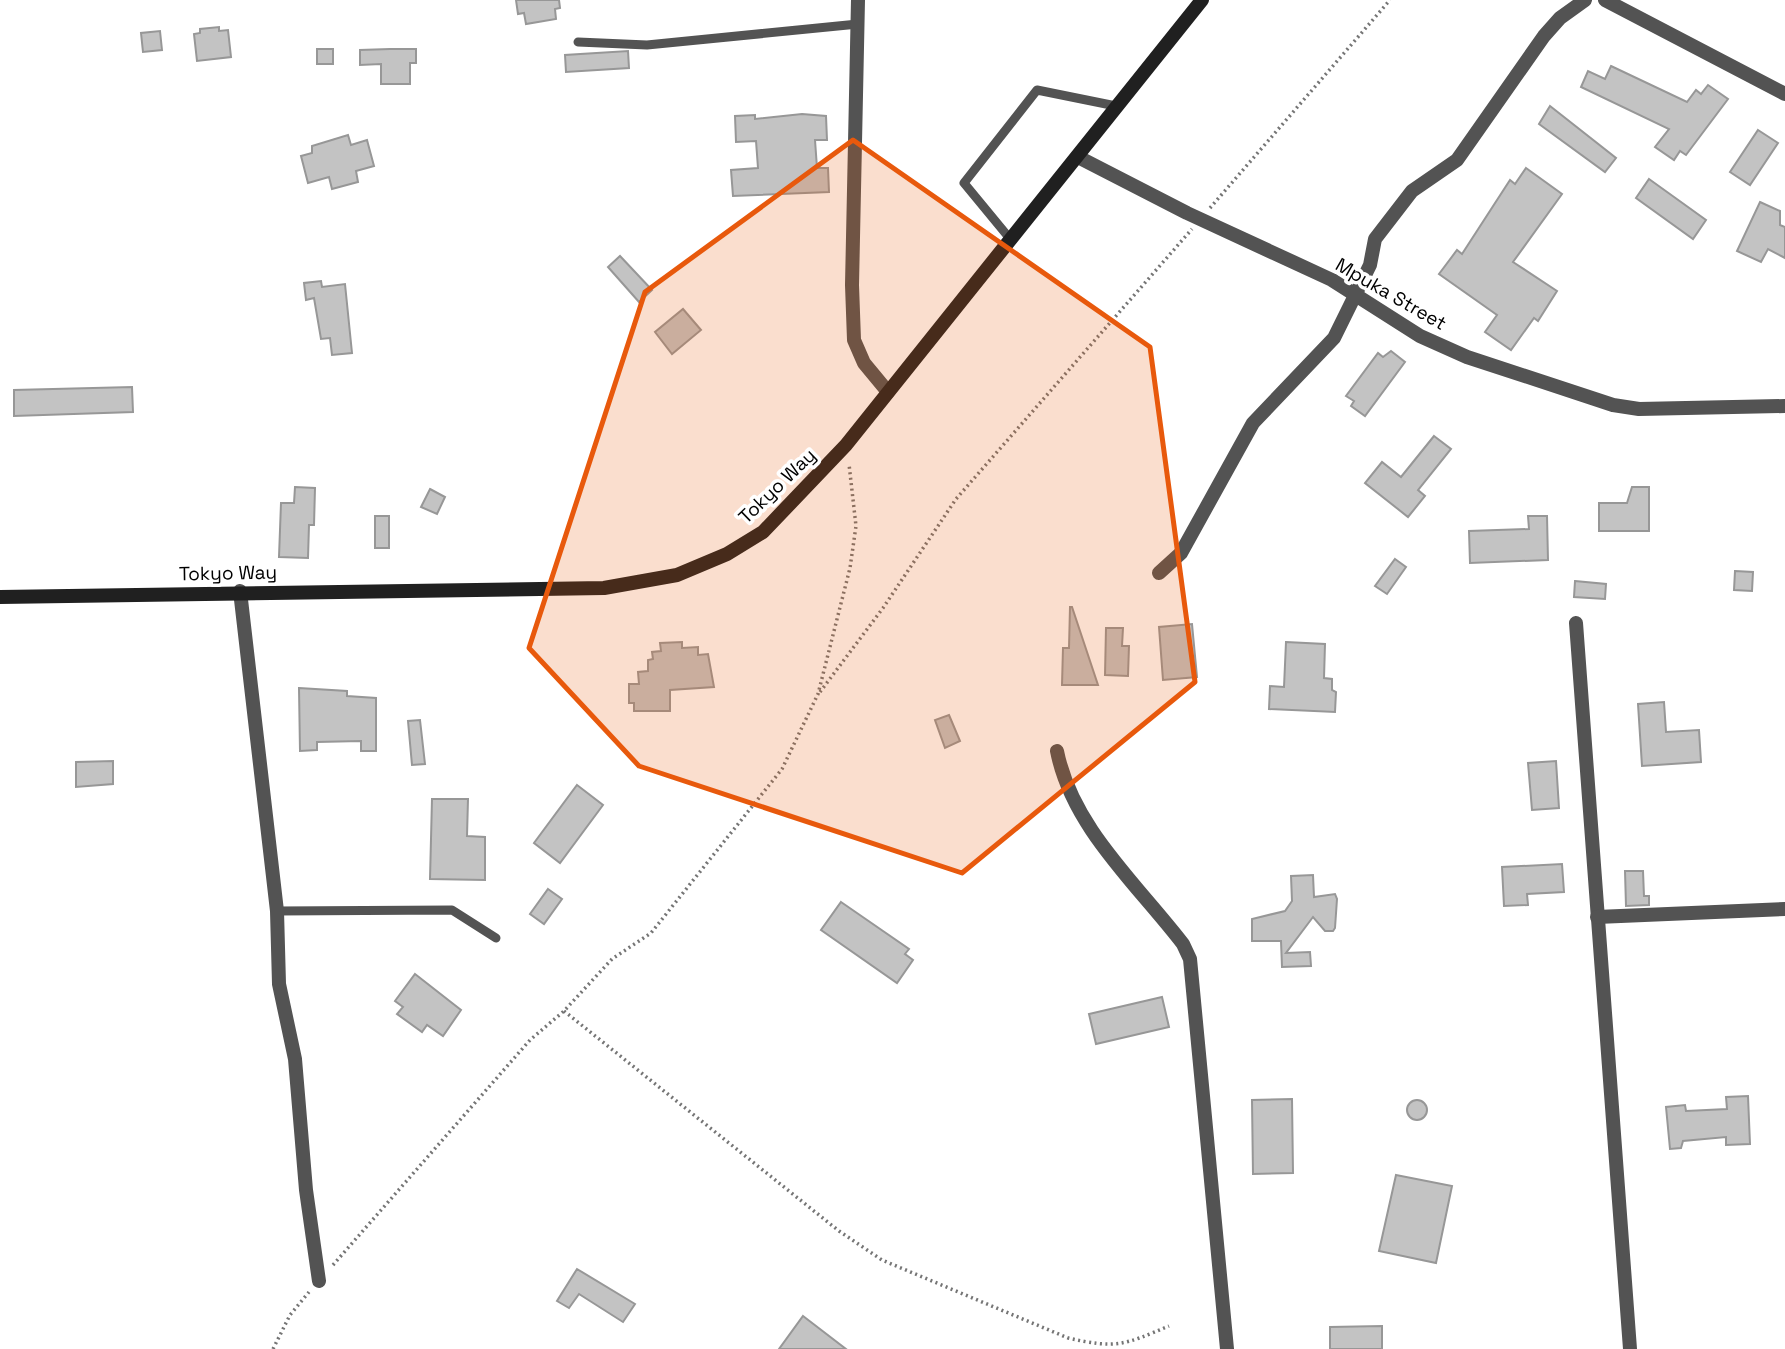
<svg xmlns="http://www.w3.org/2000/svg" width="1785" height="1349" viewBox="0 0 1785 1349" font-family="'Space Grotesk',sans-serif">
<rect width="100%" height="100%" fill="#fff"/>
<g fill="#c3c3c3" stroke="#979797" stroke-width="2">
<polygon points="516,0 559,0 560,8 555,9 556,19 526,24 524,13 518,14"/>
<polygon points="219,27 219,31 228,30 231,57 197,61 194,34 200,33 200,29"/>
<polygon points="160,31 162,50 143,52 141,33"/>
<rect x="317" y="49" width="16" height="15"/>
<polygon points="390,49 416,49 416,63 410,63 410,84 381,84 381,64 360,65 360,50"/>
<polygon points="628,51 629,68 566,72 565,55"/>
<polygon points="1611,66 1687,102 1696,90 1701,94 1708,85 1728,99 1686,155 1680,151 1674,160 1655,147 1669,129 1581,87 1588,71 1605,79"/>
<polygon points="1550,106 1616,158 1605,172 1539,124"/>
<polygon points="802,114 826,116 827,140 815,140 817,168 828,168 829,192 733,196 731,170 758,168 756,141 736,142 735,116 755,115 755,119"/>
<polygon points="1758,130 1778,143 1750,185 1730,172"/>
<polygon points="348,135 351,145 367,140 374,166 356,171 358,182 332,189 329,177 308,183 301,156 312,153 312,146"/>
<polygon points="1526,168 1562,194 1513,262 1557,291 1538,321 1534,318 1511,350 1485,332 1497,315 1439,274 1457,250 1462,254 1510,180 1515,184"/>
<polygon points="1649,179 1706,220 1693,239 1636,198"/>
<polygon points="1760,202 1780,211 1780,225 1785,227 1785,258 1768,249 1761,262 1737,251"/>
<polygon points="620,256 652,290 639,302 608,267"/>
<polygon points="321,281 322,287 345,284 352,353 332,355 330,338 321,339 314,298 306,300 304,283"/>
<polygon points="683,309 701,330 672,354 655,332"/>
<polygon points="1391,351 1405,362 1365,416 1351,406 1354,401 1346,396 1378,353 1383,357"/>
<polygon points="132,387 133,412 14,416 14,390"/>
<polygon points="1434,436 1451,449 1418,490 1425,496 1408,517 1365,483 1382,462 1401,477"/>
<polygon points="295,487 315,488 314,525 309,525 308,558 279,557 281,503 294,503"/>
<polygon points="1632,487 1649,487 1649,531 1599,531 1599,503 1627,503"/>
<polygon points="430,489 445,497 437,514 421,507"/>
<rect x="375" y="516" width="14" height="32"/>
<polygon points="1528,516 1547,516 1548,560 1470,563 1469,531 1529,529"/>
<polygon points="1395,559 1406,567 1387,594 1375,586"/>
<polygon points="1735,571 1753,572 1752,591 1734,590"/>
<polygon points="1575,581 1606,584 1605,599 1574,597"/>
<polygon points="1070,607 1072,607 1098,685 1062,685 1063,648 1069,648"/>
<polygon points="1192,624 1197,677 1163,680 1159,627"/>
<polygon points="1106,628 1123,628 1122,646 1129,646 1128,676 1105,675"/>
<polygon points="682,642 682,648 698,647 698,655 708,654 714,687 670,690 670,711 634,711 634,703 629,703 629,684 639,684 638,672 648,671 648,660 653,659 652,652 661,651 660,643"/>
<polygon points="1286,642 1325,644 1324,678 1332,679 1332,690 1336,692 1335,712 1269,709 1270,686 1284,687"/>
<polygon points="299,688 347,691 347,696 376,698 376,751 361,751 361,741 317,742 317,750 300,751"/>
<polygon points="1664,702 1666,732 1699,730 1701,762 1642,766 1638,704"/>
<polygon points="949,715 960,741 945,748 935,720"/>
<polygon points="420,720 425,764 412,765 408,721"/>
<polygon points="113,761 113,784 76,787 76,762"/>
<polygon points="1556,761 1559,808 1532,810 1528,763"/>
<polygon points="577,785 603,805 560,863 534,843"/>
<polygon points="432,799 468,799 467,836 485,837 485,880 430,879"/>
<polygon points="1562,864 1564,892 1527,894 1528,905 1504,906 1502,867"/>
<polygon points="1625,871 1643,871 1644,896 1649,896 1649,905 1626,906"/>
<polygon points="1313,875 1314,897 1335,894 1337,899 1335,928 1333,931 1325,931 1313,917 1286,953 1310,952 1311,966 1282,967 1281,941 1252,941 1252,919 1285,911 1292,901 1291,876"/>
<polygon points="548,889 562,899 544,924 530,914"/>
<polygon points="841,902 909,949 905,954 913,960 897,983 821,930"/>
<polygon points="415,974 461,1010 443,1036 427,1025 422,1032 397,1014 403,1007 395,1001"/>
<polygon points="1162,997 1169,1027 1096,1044 1089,1014"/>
<polygon points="1748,1096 1750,1144 1726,1145 1726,1137 1683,1141 1681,1148 1670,1149 1666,1107 1685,1105 1686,1111 1727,1109 1726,1097"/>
<polygon points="1292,1099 1293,1173 1253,1174 1252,1100"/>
<circle cx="1417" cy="1110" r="10"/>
<polygon points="1396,1175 1452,1186 1436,1263 1379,1251"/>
<polygon points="577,1269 635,1304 623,1322 579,1294 569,1308 557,1301"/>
<polygon points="803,1316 846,1349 779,1349"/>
<polygon points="1382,1326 1382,1349 1330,1349 1330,1327"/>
</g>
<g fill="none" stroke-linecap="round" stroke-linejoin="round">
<g stroke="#757575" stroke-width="3.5" stroke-dasharray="2 3.5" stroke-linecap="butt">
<polyline points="1210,208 1390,0"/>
<polyline points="820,692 883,608 956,499 1192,229"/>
<path d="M564 1011 839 1231 882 1260 1068 1338C1116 1349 1124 1345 1169 1326"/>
<polyline points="333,1265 530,1040 564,1011 612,959 651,933 782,769 818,694 850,568 856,526 849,464"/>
<polyline points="273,1349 290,1315 309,1292"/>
</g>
<g stroke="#535353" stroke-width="9">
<polyline points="578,42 647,45 858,24"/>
<polyline points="1011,240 964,183 1037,90 1116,106"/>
<polyline points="277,911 452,910 496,938"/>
</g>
<g stroke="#535353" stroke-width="14">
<polyline points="858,0 852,285 854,340 864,363 888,392"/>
<polyline points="1605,0 1785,94"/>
<polyline points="1078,157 1187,213 1332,280 1420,336 1467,357 1613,405 1639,409 1785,406"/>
<polyline points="1159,573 1181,553 1253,423 1334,338 1370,265 1375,239 1412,191 1457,160 1544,36 1560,18 1585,0"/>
<polyline points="240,591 277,911 279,984 295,1059 306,1190 319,1281"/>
<polyline points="1576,623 1630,1349"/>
<path d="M1057 751C1072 827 1137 884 1183 944L1190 959 1227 1349"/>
<polyline points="1597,917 1785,909"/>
</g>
<polyline stroke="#202020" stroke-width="14" points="0,597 604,588 677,575 727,554 763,532 846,445 1202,0"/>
</g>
<path fill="#e8590c" fill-opacity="0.2" stroke="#e8590c" stroke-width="5" stroke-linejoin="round" d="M853 140 1150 347 1195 682 962 873 639 766 529 648 645 292Z"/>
<g text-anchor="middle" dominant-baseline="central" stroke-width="7" stroke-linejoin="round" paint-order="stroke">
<g font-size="19" fill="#000" stroke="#fff">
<text transform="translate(1391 294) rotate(30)">Mpuka Street</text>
<text transform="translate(777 486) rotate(-44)">Tokyo Way</text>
<text transform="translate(228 573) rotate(-1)">Tokyo Way</text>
</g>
</g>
</svg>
